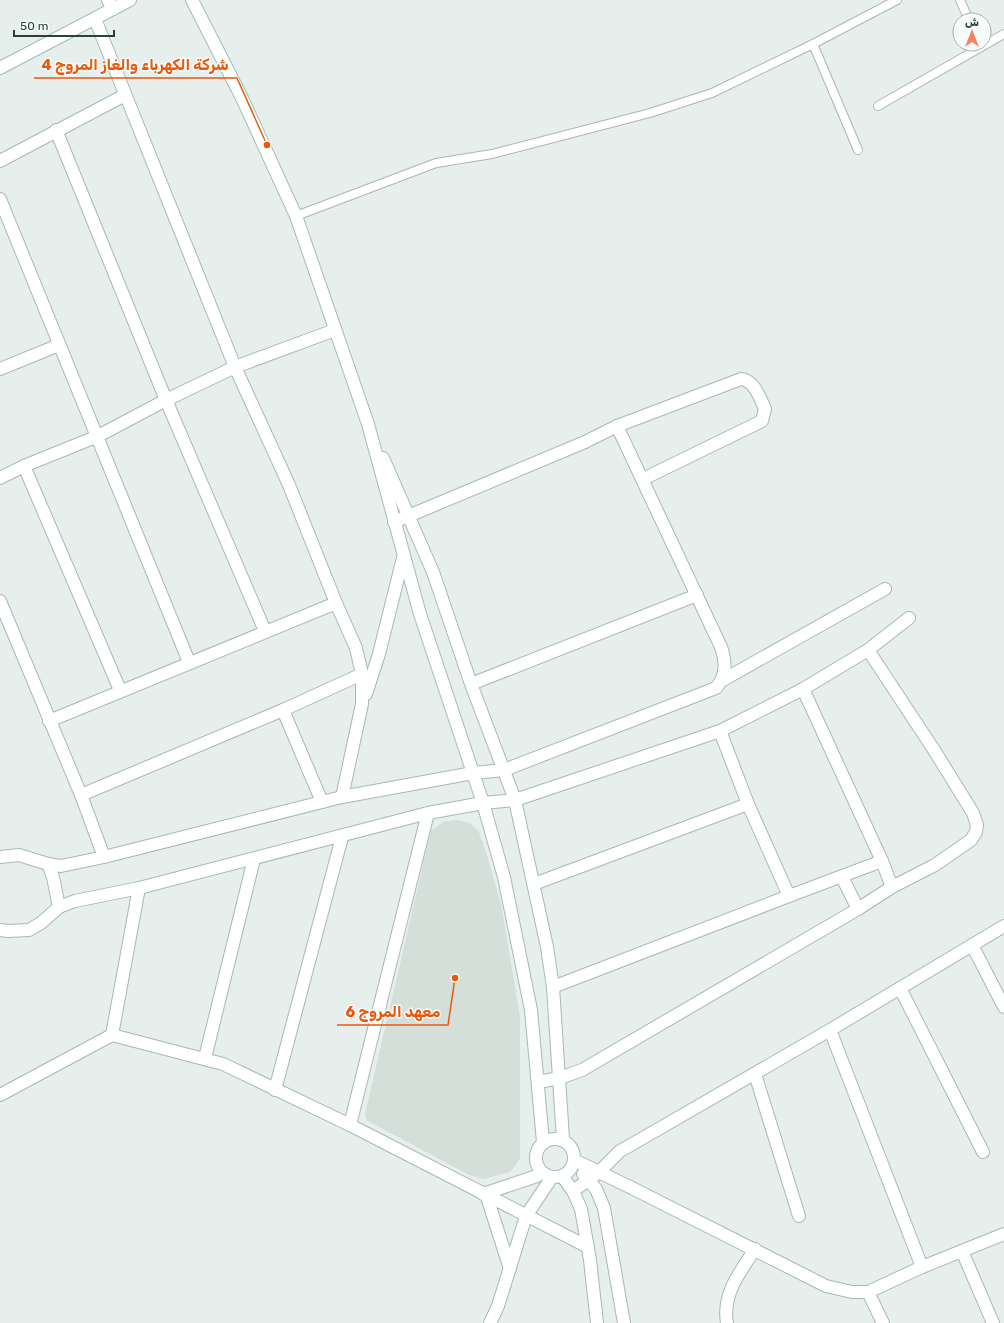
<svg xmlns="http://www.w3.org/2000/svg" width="1004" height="1323" viewBox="0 0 1004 1323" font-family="Rubik,Cairo,sans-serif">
<rect width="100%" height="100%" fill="#e6efeb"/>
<polygon fill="#d4dfda" points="457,820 470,823 479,832 486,852 501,904 520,1017 520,1158 516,1165 510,1172 483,1179 469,1175 366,1120 365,1114 431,831 443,822"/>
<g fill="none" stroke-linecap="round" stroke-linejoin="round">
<g stroke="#a8b8b2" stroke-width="10">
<g id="lane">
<polyline points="960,0 969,20"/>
<polyline points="813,44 858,150"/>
<polyline points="878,106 1004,34"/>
<polyline points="296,216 436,163 492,154 650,113 712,93 813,44 897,0"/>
</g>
</g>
<g stroke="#a8b8b2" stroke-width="14">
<g id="street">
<polyline points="108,0 113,9"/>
<polyline points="95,19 235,367 289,485 336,603 356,648 362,674 362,704 342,797"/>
<polyline points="56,130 166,400 265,631"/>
<polyline points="0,161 125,95"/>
<polyline points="0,199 189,662"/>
<polyline points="0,369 59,345"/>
<path d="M617 426 741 379C754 380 760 398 765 409L762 421 643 479"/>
<polyline points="24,466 120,690"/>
<polyline points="0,478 24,466 98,436 166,400 235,367 335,330"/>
<path d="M394 522 585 442 617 426 721 647C726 662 727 675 716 688L504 770"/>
<polyline points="0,601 81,795 104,857"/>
<polyline points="723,680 885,589"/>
<polyline points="471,684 697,595"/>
<polyline points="803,689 882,861 892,887"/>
<polyline points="366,694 379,654 403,558"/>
<polyline points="283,710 322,802"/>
<polyline points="49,721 336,603"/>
<polyline points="720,731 748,804 789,896"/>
<polyline points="81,795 283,710 362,674"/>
<polyline points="515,800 720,731 803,689 868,650 909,618"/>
<polyline points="842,877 858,909"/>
<polyline points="534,884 748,804"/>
<polyline points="972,945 1004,1007"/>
<polyline points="553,987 789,896 882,861"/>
<polyline points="900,988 983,1152"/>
<polyline points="830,1030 922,1267"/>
<polyline points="112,1035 139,888"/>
<polyline points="205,1058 254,859"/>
<polyline points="755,1074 799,1216"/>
<polyline points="538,1082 560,1078 582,1070 858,909 892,887 935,865 971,840 976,832 977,825 973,813 934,750 868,650"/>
<polyline points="275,1090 342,837"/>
<polyline points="0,1095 112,1035 223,1064 350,1125 588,1247"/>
<polyline points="350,1125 428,813"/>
<polyline points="574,1160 632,1188 826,1286 852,1292 868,1292 922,1267 1004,1234"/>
<polyline points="583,1174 596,1189 604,1208 624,1323"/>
<polyline points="562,1176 573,1191 581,1209 590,1260 597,1323"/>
<polyline points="573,1191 598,1173 620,1151 629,1146 830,1030 1004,926"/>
<polyline points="962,1251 993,1323"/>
<polyline points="868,1292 883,1323"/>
<path d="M727 1323C722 1294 740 1272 755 1249"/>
</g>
</g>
<g stroke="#a4bbb3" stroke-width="14">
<g id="secondary">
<polyline points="192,0 242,98 296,216 368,424 420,614 483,803 504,877 531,1010 543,1142"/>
<polyline points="0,68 130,0"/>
<polyline points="383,458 433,572 471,684 515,800 547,947 553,987 563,1139"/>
<polyline points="0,857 19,855 48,864 61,866 104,857 342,797 473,773 504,770"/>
<polyline points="48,864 53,877 59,907"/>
<polyline points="0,930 8,931 29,930 41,923 59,907 75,901 139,888 428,813 483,803 515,800"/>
<circle cx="555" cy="1158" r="19"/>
<polyline points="483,1194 537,1176"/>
<polyline points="487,1197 510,1269"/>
<polyline points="490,1323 498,1306 526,1216 552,1177"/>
</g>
</g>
<use href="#lane" stroke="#fff" stroke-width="8"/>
<use href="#street" stroke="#fff" stroke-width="12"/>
<use href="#secondary" stroke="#fff" stroke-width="12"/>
</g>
<path fill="none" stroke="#e8590c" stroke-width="1.5" d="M267 145L237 78H34M455 978L448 1025H337"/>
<g fill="#e8590c" stroke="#f7fbf9" stroke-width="1.5">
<circle cx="267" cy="145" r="4"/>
<circle cx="455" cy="978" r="4"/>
</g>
<g font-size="15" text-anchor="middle" font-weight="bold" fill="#e8590c" stroke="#f7fbf9" stroke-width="3" stroke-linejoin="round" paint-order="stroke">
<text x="135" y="70">شركة الكهرباء والغاز المروج 4</text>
<text x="393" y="1017">معهد المروج 6</text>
</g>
<g transform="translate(972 32)"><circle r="19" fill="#f7fbf9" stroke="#a3b1ad"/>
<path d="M0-3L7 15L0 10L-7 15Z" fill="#f4845f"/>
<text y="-6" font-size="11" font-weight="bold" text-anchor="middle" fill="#24423a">ش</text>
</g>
<path d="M14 30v6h100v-6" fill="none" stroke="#24423a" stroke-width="2"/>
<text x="20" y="30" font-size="12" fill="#24423a" stroke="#f7fbf9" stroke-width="3" paint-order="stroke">50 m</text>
</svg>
